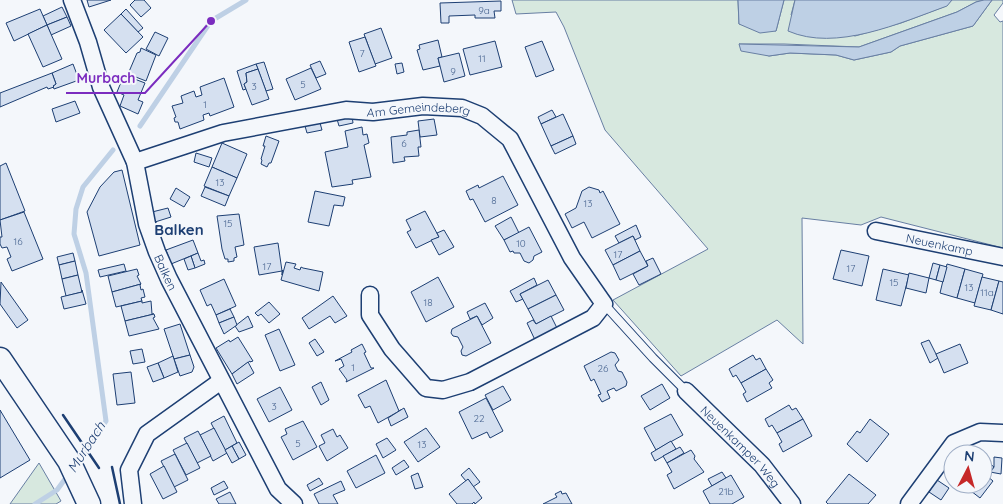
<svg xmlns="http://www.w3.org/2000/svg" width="1003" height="504" viewBox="0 0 1003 504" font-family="Quicksand,sans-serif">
<rect width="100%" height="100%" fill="#f4f7fb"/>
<g fill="#d7e8df" stroke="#687fa3">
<polygon points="512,0 738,0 739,24 776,31 784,0 795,0 791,15 855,36 901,23 946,6 952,0 984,0 976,2 957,12 859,47 784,44 739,44 769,56 790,53 836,55 854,60 891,52 900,46 973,26 992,0 1003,0 1003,3 994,15 1000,22 1003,21 1003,248 881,217 861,225 802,218 803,344 777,320 681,376 613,300 708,249 605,130 564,27 556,12 516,14"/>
<polygon points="39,463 61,501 56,504 10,504"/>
</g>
<g fill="#bed0e5" stroke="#687fa3">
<polygon points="738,0 784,0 776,31 760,33 739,24"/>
<path d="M795 0H952L947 6C900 23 836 52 788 31Z"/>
<polygon points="984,0 992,0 973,26 900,46 891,52 854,60 836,55 790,53 769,56 741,51 739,44 859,47 957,12 976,2"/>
</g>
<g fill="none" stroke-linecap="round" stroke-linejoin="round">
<g stroke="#bed0e5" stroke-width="5">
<polyline points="140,126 211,21 246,0"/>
<polyline points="77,462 106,421 86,273 74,234 76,209 83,187 113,150"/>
<polyline points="35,504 57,490 68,475"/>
</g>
</g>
<g fill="#d5e0f0" stroke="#1d3f73">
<polygon points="87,0 111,0 89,7"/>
<polygon points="135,0 144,0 151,8 141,17 130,5"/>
<polygon points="501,1 501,11 494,11 495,18 475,18 475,15 449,16 449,23 441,23 440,3"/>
<polygon points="62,7 67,17 47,25 43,16"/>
<polygon points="40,9 47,25 14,41 6,23"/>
<polygon points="126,9 143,28 138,32 121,14"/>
<polygon points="121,14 143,37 126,53 104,30"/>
<polygon points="67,17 71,26 51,35 47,25"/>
<polygon points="47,25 62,59 43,67 28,34"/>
<polygon points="381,28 392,58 375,64 364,34"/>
<polygon points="155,32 168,38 159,56 146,49"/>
<polygon points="365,37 376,66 359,72 349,42"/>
<polygon points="438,40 442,57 438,58 440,66 423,70 417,50 420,49 419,45"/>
<polygon points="495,41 502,67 470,75 463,49"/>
<polygon points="542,41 554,70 536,77 525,47"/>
<polygon points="141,48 156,55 146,81 128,74 137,53 140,52"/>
<polygon points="459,53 465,76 444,82 438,58"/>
<polygon points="320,61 326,74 316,78 310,65"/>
<polygon points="264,62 273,89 266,91 256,64"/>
<polygon points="402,63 404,72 397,74 395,64"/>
<polygon points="73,64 79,80 54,89 53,86 56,84 52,73"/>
<polygon points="256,64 258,69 246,73 247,82 244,84 246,89 243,90 237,71"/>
<polygon points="311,68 321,89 295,100 286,79"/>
<polygon points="258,69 269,99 252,105 244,84 247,82 246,73"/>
<polygon points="52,73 56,84 53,86 54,87 48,89 47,87 0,107 0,93"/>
<polygon points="124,75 145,83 138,100 143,102 138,114 120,106 124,95 117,92"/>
<polygon points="224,78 234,107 210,116 209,113 203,115 204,120 180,129 178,122 175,122 174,118 176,117 172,106 183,103 181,96 194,91 196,97 202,95 200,87"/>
<polygon points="75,101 80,113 56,122 52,109"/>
<polygon points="552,110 556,117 541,124 538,117"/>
<polygon points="563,114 573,136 551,146 541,124"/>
<polygon points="352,116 353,123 339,126 337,119"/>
<polygon points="434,119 437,135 420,137 418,121"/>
<polygon points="320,123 322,130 307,133 305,126"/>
<polygon points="362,127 363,135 367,134 369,143 364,145 371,177 352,180 353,184 332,187 325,152 348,147 345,131"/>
<polygon points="419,130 421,147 418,147 419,156 404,157 405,161 393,163 391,137 407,135 407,132"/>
<polygon points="266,136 279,141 271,163 269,163 267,167 261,164 262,160 261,159 265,146 263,146"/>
<polygon points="573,136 576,144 555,154 551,146"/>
<polygon points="222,143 247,154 237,178 212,167"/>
<polygon points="196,153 212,158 209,167 194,162"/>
<polygon points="6,163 25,211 0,220 0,166"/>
<polygon points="212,167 237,178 229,196 204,186"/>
<polygon points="122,170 140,245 99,256 87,212 100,187 114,172"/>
<polygon points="503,176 518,205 485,222 473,199 470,200 466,191 478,185 479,188"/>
<polygon points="205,187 229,196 225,206 201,196"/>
<polygon points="589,187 599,190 600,193 603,191 620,224 592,238 584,222 572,228 565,214 576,208 582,191"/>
<polygon points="176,188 190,197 184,207 170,199"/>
<polygon points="315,191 345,197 343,206 334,205 329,226 308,222"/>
<polygon points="168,208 171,217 155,222 152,212"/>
<polygon points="425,211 439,237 416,248 407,232 411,230 406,220"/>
<polygon points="24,212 43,259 12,271 7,259 11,257 7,247 2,248 0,244 0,237 2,237 0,220"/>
<polygon points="239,214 244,245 235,247 237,257 234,258 234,261 228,262 228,259 225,259 222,249 217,216"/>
<polygon points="511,217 519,233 504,240 495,226"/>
<polygon points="636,225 641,237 635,240 633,236 619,243 615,236"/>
<polygon points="529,227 542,252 534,256 533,260 529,263 524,261 520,253 514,253 513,251 510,252 504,240"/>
<polygon points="444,230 454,247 439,255 431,240 439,237 437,233"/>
<polygon points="633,236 640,251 613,265 605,250"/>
<polygon points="193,240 198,253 171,264 166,250"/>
<polygon points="278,243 282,271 283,270 282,275 282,271 259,275 254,247"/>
<polygon points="841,250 869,256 862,286 833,279"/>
<polygon points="640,251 648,266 620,280 613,265"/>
<polygon points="73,253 75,261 59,265 57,257"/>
<polygon points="198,253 201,261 204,260 205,264 195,268 191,256"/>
<polygon points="191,256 195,268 188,270 184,259"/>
<polygon points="653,258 661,274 639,285 633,274 648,266 646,261"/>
<polygon points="75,261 78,275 62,279 59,265"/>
<polygon points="286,262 296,264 294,268 300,270 301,267 303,268 323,272 319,291 281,280"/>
<polygon points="933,263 940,265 936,280 929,278"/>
<polygon points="124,264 126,271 100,277 98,270"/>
<polygon points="947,264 965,269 957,298 940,293"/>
<polygon points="940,265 947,267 943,282 936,280"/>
<polygon points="137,269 139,275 137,276 141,284 112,292 108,276"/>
<polygon points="883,269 909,275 901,306 876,300"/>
<polygon points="965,269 983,274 975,303 957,298"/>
<polygon points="909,273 929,278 926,293 906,288"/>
<polygon points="78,275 82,292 66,296 62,279"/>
<polygon points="438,277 454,307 426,322 411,292"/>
<polygon points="982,277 999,281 991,310 974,306"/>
<polygon points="534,278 537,285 520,294 523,299 516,302 510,291"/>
<polygon points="224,279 236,306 216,315 211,304 207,306 200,290"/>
<polygon points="548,280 556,295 528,309 520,294"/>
<polygon points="999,281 1003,282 1003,314 991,310"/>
<polygon points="1,282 28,320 17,328 0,304"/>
<polygon points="141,284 140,285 141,290 143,289 145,297 141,298 142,301 116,307 112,292"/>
<polygon points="82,290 86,304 64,309 61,297 82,292"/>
<polygon points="556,295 564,310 536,324 528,309"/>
<polygon points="333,296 347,316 335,323 330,316 309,329 302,318"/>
<polygon points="142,301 142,303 151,301 152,314 154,314 125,321 121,306"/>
<polygon points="269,302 280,314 269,323 261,314 258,316 255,313"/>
<polygon points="485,303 493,318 482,325 477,316 470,319 467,312"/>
<polygon points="230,309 234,317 219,323 216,315"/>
<polygon points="154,314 155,317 153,318 159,329 129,336 125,321"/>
<polygon points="248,316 253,327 239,332 235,326"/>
<polygon points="477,316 491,343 466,356 462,355 461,351 463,347 458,337 453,336 451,333 452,329"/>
<polygon points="551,316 557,328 535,340 527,323 533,320 536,324"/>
<polygon points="234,317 237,325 224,334 219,323"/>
<polygon points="180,324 190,355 174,359 164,329"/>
<polygon points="279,329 295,365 280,371 265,335"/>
<polygon points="238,337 253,361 250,362 250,361 232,374 216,348 229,340 230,342"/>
<polygon points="315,339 324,352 317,356 309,343"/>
<polygon points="929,340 938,358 930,363 921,343"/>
<polygon points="362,344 366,352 364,353 371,368 374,368 346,382 347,380 339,369 344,366 341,359 335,361 352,352 351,350"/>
<polygon points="960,344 968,363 944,373 936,354"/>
<polygon points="142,349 145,362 133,364 130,351"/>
<polygon points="611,352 615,353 619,360 615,365 618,371 622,372 627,382 626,386 616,391 614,388 607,391 610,398 602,402 598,395 601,394 594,379 591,381 584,366"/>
<polygon points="190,355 194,367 192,372 180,376 174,359"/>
<polygon points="753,355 756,360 760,358 766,369 741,383 736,375 733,377 729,369"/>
<polygon points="173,356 178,372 164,378 158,363"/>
<polygon points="248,362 254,373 237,384 232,374"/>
<polygon points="158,363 164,378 153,382 147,367"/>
<polygon points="766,369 773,380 769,383 772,388 747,402 743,394 746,392 741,383"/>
<polygon points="131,372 135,403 117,405 113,374"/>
<polygon points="386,380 399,411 401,410 378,423 370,406 365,408 358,395"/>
<polygon points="321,382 329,400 321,405 312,387"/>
<polygon points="662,384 670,398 650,410 641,396"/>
<polygon points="503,386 511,400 493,410 485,395"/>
<polygon points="280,387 292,410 269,422 257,399"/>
<polygon points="486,398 503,431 490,438 487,432 472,439 459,412"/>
<polygon points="789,405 792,410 796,408 803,419 777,433 772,425 769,427 765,419"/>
<polygon points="404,408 408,417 391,426 388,418"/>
<polygon points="0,410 30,460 0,478"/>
<polygon points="671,414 683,435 656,450 644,428"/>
<polygon points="224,416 237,443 225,450 211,423"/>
<polygon points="803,419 812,436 783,452 779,444 782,442 777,433"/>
<polygon points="870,419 889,434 867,462 847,444 857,431 860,433"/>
<polygon points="303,421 317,447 293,460 281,437 287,434 285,429"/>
<polygon points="214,428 227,453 213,461 200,435"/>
<polygon points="426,428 440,447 418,462 404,442"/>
<polygon points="333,429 337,437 340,435 348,448 327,461 319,446 325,443 321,435"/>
<polygon points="198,431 211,456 197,463 184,438"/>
<polygon points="387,438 396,450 383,458 376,444"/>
<polygon points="671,441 676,449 655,461 651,453"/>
<polygon points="239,442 246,455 239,459 232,446"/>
<polygon points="187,443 200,468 186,475 173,450"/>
<polygon points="232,446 239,459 232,463 225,450"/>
<polygon points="680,447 684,453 667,463 663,456"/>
<polygon points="691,450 695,456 694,459 704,472 674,489 667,475 672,472 667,463"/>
<polygon points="175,454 188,480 174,487 161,461"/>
<polygon points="376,455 385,473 356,488 347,471"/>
<polygon points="994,457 1002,458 1001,474 990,472 994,467"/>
<polygon points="404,460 409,467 396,475 392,468"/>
<polygon points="987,461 994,467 987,476 993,481 980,498 962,484 983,484 983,465"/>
<polygon points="164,466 177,492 163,499 150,474"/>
<polygon points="469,468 480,482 473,487 468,479 466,481 461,475"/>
<polygon points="722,472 726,478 712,486 708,479"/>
<polygon points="418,473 423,487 415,489 411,476"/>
<polygon points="849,474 876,495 868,504 828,504 826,502"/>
<polygon points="731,475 744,497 732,504 710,504 703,491"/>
<polygon points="319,478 323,484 310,491 307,485"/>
<polygon points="468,479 482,498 475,504 474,502 472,504 457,504 449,494"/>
<polygon points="937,480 949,488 941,500 929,492"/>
<polygon points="224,481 228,488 214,495 211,488"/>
<polygon points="341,481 345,490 333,495 338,504 319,504 314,494"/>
<polygon points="561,491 562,494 566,493 572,504 543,504 557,497 555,494"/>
<polygon points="230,492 236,504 219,504 216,499"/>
</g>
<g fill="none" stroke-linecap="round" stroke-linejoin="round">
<g stroke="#1d3f73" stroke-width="10">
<polyline id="service" points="604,304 653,358 686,391"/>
</g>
<g stroke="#1d3f73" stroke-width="19">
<g id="minor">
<path id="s1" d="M72 0 88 42 101 87 135 162 147 224 157 252 169 279 278 489 294 504"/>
<path id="s2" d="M135 162 223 133 346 110 373 112 423 106 462 108 482 116 510 139 572 258 604 304 593 318 470 382 443 390 426 388 392 349 370 315V295"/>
<path id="s3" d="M876 231 1003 257"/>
<path id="s4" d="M686 391 762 465 792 504"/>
<polyline points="133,504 129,470 147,434 221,381"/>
<polyline points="909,504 954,443 980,432 1003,433"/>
</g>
</g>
<g stroke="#1d3f73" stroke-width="25">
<polyline id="secondary" points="0,359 69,461 89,504"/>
</g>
<use href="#service" stroke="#f4f7fb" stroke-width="8"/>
<use href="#minor" stroke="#f4f7fb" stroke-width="16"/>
<use href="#secondary" stroke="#f4f7fb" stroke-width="22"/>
<g stroke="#1d3f73" stroke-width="2.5">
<polyline points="63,415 99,468"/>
<polyline points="112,467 120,504"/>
</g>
</g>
<g text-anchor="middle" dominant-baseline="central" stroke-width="4" stroke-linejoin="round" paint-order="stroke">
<g font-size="10" fill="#4b6792">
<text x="484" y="10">9a</text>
<text x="362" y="53">7</text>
<text x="482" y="58">11</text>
<text x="453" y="71">9</text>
<text x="303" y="84">5</text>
<text x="254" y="86">3</text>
<text x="205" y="104">1</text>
<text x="404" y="143">6</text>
<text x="220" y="182">13</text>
<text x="494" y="200">8</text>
<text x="588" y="203">13</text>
<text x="228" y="223">15</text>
<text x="18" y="241">16</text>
<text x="521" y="243">10</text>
<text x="618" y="254">17</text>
<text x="267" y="266">17</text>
<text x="851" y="268">17</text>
<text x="894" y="282">15</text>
<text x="969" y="287">13</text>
<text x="987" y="292">11a</text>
<text x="428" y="302">18</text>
<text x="353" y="367">1</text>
<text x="603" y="368">26</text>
<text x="274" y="406">3</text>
<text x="479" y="418">22</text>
<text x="298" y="443">5</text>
<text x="422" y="444">13</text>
<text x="726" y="491">21b</text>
</g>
<g font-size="12" fill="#1d3f73" stroke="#f4f7fb">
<text stroke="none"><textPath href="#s2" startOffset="291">Am Gemeindeberg</textPath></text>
<text stroke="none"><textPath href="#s3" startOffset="65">Neuenkamp</textPath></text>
<text stroke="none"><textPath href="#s1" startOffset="289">Balken</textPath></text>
<text stroke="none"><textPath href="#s4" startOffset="78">Neuenkamper Weg</textPath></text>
</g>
<g font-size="14" font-style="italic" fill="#1d3f73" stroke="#f4f7fb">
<text transform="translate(86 447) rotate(-57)">Murbach</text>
</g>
<g font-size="15" font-weight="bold" fill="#1d3f73" stroke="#f4f7fb">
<text x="179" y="229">Balken</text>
</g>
</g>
<path fill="none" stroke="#7b2cbf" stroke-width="2" d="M211 21L145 93H66"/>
<circle fill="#7b2cbf" stroke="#f4f7fb" stroke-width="2" cx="211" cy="21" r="5"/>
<g font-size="14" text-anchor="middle" font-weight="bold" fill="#7b2cbf" stroke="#f4f7fb" stroke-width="4" stroke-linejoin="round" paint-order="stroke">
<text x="106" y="83">Murbach</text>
</g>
<g transform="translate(968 469) rotate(6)"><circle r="24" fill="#f4f7fb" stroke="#9eadc5"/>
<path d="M0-4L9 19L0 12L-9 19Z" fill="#c62828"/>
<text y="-8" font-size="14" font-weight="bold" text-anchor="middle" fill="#1d3f73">N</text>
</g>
</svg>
